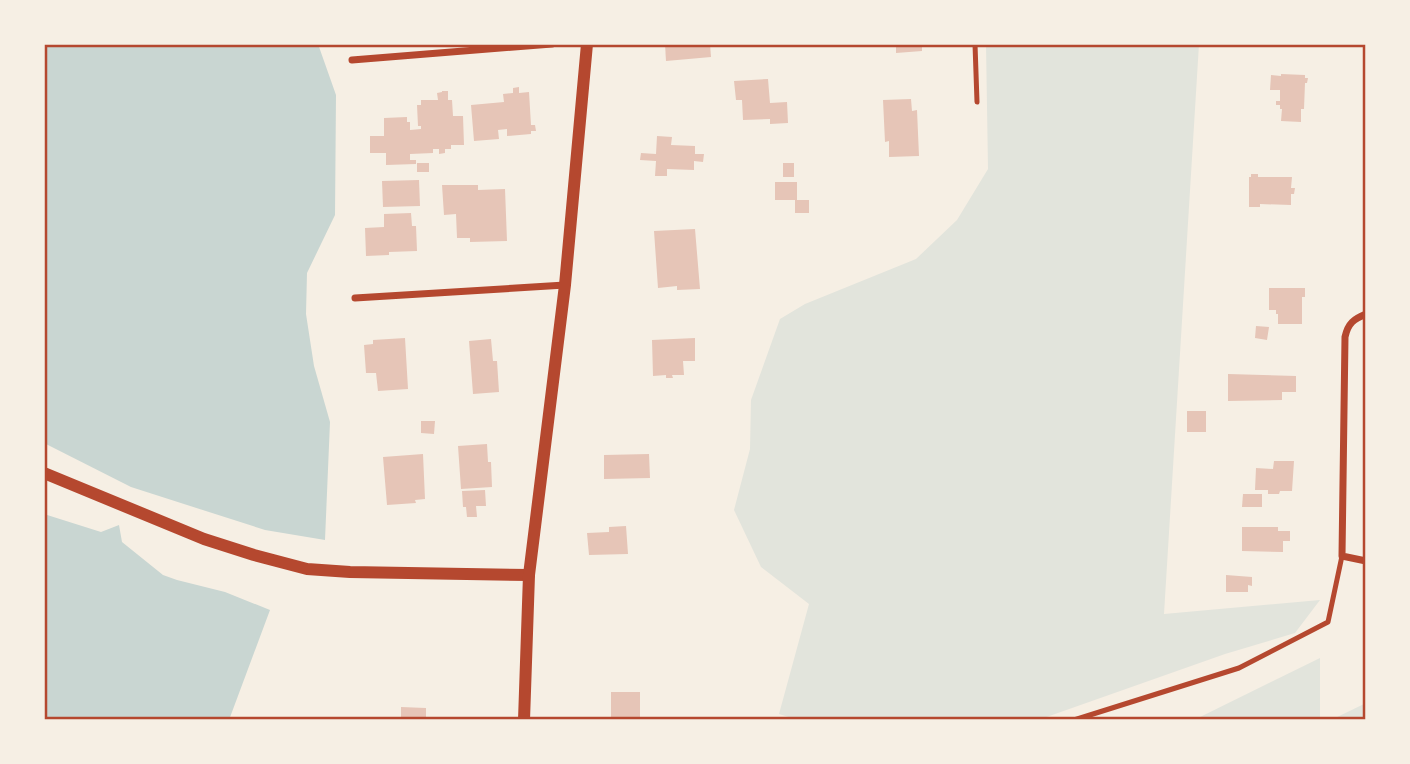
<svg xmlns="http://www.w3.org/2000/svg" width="1410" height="764" viewBox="0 0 1410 764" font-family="Commissioner,sans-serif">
<rect width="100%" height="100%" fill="#f6efe4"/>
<g fill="#e2e4dc">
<polygon points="986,44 1199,44 1164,614 1320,600 1295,633 1225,654 1038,720 798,720 779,714 809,604 761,567 734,510 750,449 751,400 780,319 805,304 916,259 957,220 988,169"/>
<polygon points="1320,658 1320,720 1196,720 1196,719"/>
<polygon points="1364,704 1366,720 1331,720"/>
</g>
<g fill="#c9d6d2">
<polygon points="44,44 318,44 336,95 335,215 307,273 306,314 314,366 330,422 325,540 265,530 131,487 44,443"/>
<polygon points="44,514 101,532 119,525 122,542 163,575 177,580 225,592 270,610 229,720 44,720"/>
</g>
<g fill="#e6c5b7">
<polygon points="665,44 710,44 711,57 666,61"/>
<polygon points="896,44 922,44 922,51 896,53"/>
<polygon points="1281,74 1305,75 1305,78 1308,78 1307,83 1305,83 1304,109 1301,109 1301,122 1281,121 1282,109 1280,109 1280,105 1276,105 1276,101 1280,101 1280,90 1270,90 1271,75 1281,76"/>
<polygon points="768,79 770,103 787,102 788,123 770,124 770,119 743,120 742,100 736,100 734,81"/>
<polygon points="519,87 519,93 529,92 531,125 535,125 536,131 531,131 531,134 507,136 507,129 498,130 499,139 474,141 471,105 504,102 503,94 513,93 513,88"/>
<polygon points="442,91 448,91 448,100 452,100 453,116 463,116 464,145 451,145 451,149 445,149 445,153 439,154 439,149 433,149 433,153 410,154 410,160 416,160 416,164 386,165 386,153 370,153 370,136 384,136 384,118 407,117 407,122 410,122 410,130 421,129 421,126 418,126 417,105 421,105 421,100 438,100 437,93 442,92"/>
<polygon points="911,99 912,111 917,110 919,156 889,157 889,141 885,142 883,100"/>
<polygon points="657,136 672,137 671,145 695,146 695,154 704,154 703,162 694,161 694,170 667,169 667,176 655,176 656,161 640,160 641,153 656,154"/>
<rect x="417" y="163" width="12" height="9"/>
<rect x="783" y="163" width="11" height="14"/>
<polygon points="1251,174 1258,174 1258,177 1292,177 1291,188 1295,188 1294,194 1291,194 1291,205 1260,204 1260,207 1249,207 1249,177 1251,177"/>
<polygon points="419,180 420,206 383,207 382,181"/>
<polygon points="775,182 797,182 797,200 809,200 809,213 795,213 795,200 775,200"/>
<polygon points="442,185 478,185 478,190 505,189 507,241 470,242 470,238 457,238 456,214 444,215"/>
<polygon points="411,213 412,226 416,226 417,251 389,252 389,255 366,256 365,228 384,227 384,214"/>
<polygon points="695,229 700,289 677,290 677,286 658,288 654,231"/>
<polygon points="1269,288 1305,288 1305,297 1302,297 1302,324 1278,324 1278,314 1276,314 1276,310 1269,310"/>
<polygon points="1256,326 1269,327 1267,340 1255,338"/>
<polygon points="405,338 408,389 378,391 376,373 366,373 364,345 373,344 373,340"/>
<polygon points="695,338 695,361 683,361 684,375 672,375 673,378 666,378 666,375 653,376 652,340"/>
<polygon points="491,339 493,361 497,361 499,392 473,394 469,341"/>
<polygon points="1228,374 1296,376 1296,392 1282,392 1282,400 1228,401"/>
<rect x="1187" y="411" width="19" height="21"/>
<polygon points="421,421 435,421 434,434 421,433"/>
<polygon points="487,444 488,462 491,462 492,487 461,489 458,446"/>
<polygon points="423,454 425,499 415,500 416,503 387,505 383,457"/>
<polygon points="649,454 650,478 604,479 604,455"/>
<polygon points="1274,461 1294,461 1292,491 1280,491 1279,494 1268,494 1268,490 1255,490 1256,468 1273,469"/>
<polygon points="485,490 486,506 476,506 477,517 467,517 466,507 463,507 462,491"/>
<polygon points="1243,494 1262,494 1262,507 1242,507"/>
<polygon points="626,526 628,554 589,555 587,533 609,532 609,527"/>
<polygon points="1242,527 1278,527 1278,531 1290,531 1290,541 1283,541 1283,552 1242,551"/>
<polygon points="1226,575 1252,577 1252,586 1248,585 1248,592 1226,592"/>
<rect x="611" y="692" width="29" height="28"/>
<polygon points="401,707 426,708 426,720 401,720"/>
</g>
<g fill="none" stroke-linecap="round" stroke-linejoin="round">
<g stroke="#b5482f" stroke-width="5">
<polyline points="975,44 977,102"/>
<polyline points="1074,720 1239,668 1328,622 1342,556"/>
</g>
<g stroke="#b5482f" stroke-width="7">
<polyline points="352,60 552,44"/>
<polyline points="355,298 565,285"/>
<path d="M1366 314C1354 319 1348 323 1345 337L1342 556 1366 561"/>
</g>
<g stroke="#b5482f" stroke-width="12">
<polyline points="44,473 204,539 254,555 307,569 350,572 529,575"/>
<polyline points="524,720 529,575 565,285 587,44"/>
</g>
</g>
<rect width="1410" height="764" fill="none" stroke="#f6efe4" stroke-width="91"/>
<rect x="46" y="46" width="1318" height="672" fill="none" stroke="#b5482f" stroke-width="2.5"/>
</svg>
